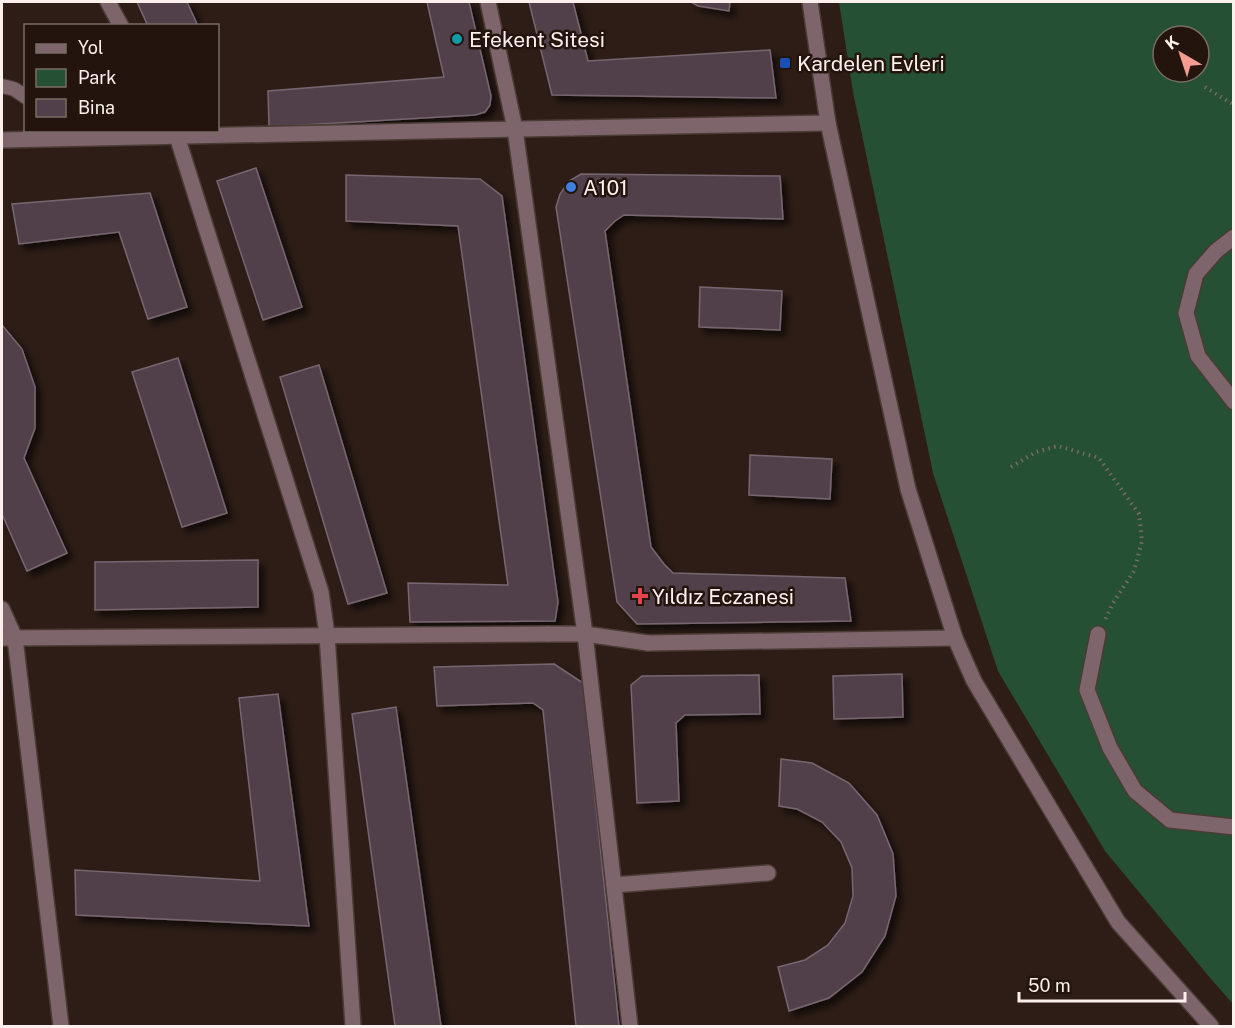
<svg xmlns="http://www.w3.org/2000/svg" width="1235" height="1028" viewBox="0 0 1235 1028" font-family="'Public Sans',sans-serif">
<defs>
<filter id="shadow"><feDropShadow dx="5.5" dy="5.5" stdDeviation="3" flood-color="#0009"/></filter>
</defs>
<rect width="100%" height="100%" fill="#2d1d16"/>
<path fill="#255033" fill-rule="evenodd" d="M839 2H1233V1004L1211 979 1105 851 998 671 933 473 853 92ZM1163 36H1199V72H1163Z"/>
<g fill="#51404a" stroke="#776670" stroke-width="1.5" filter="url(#shadow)">
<polygon points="137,2 187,2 198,26 148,26"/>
<polygon points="427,2 469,2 491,96 490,105 485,112 475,115 269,127 268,91 444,77"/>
<polygon points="529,2 573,2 588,61 770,50 776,98 552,95"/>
<polygon points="691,2 730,2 729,11 698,6"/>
<polygon points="256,168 302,307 263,320 217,181"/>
<polygon points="581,174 780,176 783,219 624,215 615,221 605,231 651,547 664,564 673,573 845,578 851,621 637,624 617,602 556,207 560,194 569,181"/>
<polygon points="346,175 480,179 502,196 558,602 555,621 410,622 408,583 508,585 458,226 346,221"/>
<polygon points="150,193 187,307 148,319 119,232 19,244 12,204"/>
<polygon points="700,287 782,291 780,330 699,327"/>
<polygon points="2,325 22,349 35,387 35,428 24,458 67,553 27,571 2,514"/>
<polygon points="178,358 227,513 182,527 132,372"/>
<polygon points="319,365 387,593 348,604 280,377"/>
<polygon points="750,455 832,459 830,499 749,495"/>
<polygon points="258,560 258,607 95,610 95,562"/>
<polygon points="554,664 583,683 619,1026 576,1026 543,710 533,703 437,706 434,667"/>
<polygon points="902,674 903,717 834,719 833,676"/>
<polygon points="759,675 760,714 685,715 676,723 679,801 637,803 631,685 642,676"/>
<polygon points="278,694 309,926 76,915 75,870 260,881 239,698"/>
<polygon points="396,707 441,1026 395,1026 352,714"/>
<polygon points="781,759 812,763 849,783 877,815 893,854 896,896 885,936 862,972 829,998 789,1011 778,967 805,960 828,945 845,923 853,896 852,868 841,842 822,822 797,809 779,806"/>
</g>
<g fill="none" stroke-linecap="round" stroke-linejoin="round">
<g stroke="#4a3b34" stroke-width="16">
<polyline id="service" points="2,86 14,89 26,97"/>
</g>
<g stroke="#4a3b34" stroke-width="18">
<g id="pedestrian">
<polyline points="471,130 572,128"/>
<polyline points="548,634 585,634 648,643"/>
</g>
</g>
<g stroke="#4a3b34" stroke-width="18">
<g id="minor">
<polyline points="108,2 121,26"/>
<polyline points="488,2 515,129 585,634 630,1026"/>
<polyline points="572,128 828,123"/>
<polyline points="175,130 321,592 327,635 353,1026"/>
<polyline points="2,140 471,130"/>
<polyline points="1234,237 1216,251 1196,274 1186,313 1198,356 1234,402"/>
<polyline points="2,609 15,638 61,1026"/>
<polyline points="1098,634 1087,690 1110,748 1135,791 1170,820 1234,827"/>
<polyline points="2,638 548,634"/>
<polyline points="648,643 955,638"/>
<polyline points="614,885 768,873"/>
</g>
</g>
<g stroke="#4a3b34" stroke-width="18">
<polyline id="tertiary" points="810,2 828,123 908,489 955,638 974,681 1118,922 1211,1026"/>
</g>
<g stroke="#796a64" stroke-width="4" stroke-dasharray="1.5 4.5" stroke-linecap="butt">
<polyline points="1205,87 1234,105"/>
<polyline points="1011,467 1036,452 1058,446 1099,458 1139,514 1142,541 1134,571 1113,603 1105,620"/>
</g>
<use href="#service" stroke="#7e656c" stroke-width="14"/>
<use href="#pedestrian" stroke="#7e656c" stroke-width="15"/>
<use href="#minor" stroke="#7e656c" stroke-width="15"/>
<use href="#tertiary" stroke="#7e656c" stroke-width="15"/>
</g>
<circle fill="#0f9aa8" stroke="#23140d" stroke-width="2" cx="457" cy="39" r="6"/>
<rect fill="#1a4fb4" stroke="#23140d" stroke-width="2" x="779" y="57" width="12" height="12" rx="3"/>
<circle fill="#3f7fe0" stroke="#23140d" stroke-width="2" cx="571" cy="187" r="6"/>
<path fill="#e0444e" stroke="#23140d" stroke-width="2" d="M637 587h6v6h6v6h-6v6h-6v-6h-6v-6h6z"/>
<g text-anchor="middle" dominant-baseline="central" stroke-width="5" stroke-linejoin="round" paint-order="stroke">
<g font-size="21" fill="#fbf0eb" stroke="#23140d" text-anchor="start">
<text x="469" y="39">Efekent Sitesi</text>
<text x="797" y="63">Kardelen Evleri</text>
<text x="583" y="187">A101</text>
<text x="652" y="596">Yıldız Eczanesi</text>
</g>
</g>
<rect width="1235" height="1028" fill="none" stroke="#fbf0eb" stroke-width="6"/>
<rect x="24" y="24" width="195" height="108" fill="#23140d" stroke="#796c66" stroke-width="1.5"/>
<rect x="36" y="44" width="30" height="9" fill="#7e656c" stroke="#796c66" stroke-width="1.5"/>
<text x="78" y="54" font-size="18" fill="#fbf0eb">Yol</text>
<rect x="36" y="69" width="30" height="18" fill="#255033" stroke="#796c66" stroke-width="1.5"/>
<text x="78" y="84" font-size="18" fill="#fbf0eb">Park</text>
<rect x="36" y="99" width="30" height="18" fill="#51404a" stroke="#796c66" stroke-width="1.5"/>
<text x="78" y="114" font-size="18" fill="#fbf0eb">Bina</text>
<g transform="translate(1181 54) rotate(321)"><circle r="28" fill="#23140d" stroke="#796c66" stroke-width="1.5"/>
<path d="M0-4.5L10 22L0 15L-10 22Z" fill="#f59c91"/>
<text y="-9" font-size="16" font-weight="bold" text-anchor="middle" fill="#fbf0eb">K</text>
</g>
<path d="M1019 992v9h166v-9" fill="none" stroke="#fbf0eb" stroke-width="3"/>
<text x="1028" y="992" font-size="18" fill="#fbf0eb" stroke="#23140d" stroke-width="4.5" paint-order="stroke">50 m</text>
</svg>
